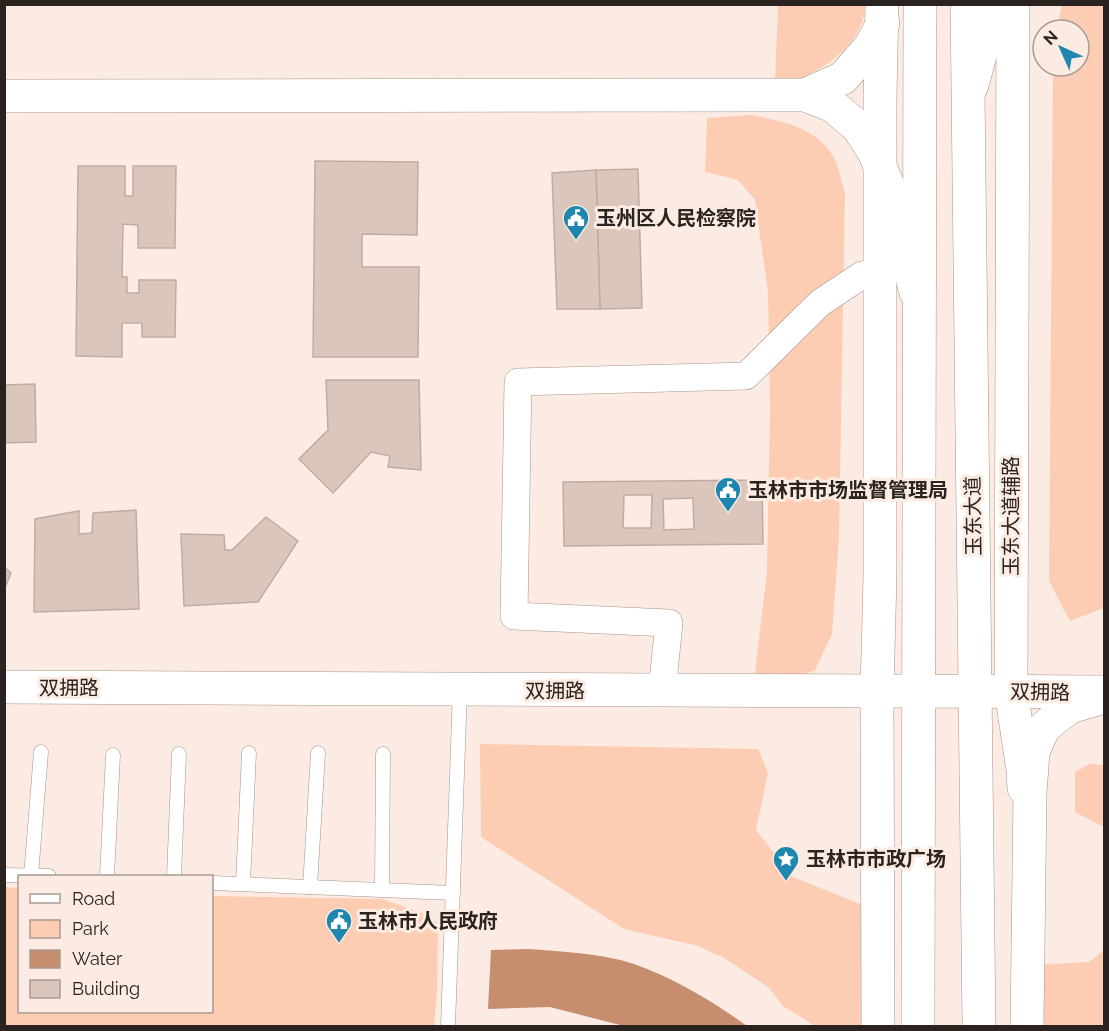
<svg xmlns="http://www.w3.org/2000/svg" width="1109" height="1031" viewBox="0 0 1109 1031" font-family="Raleway,'Noto Sans SC',sans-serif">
<rect width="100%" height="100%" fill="#fcebe2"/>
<g fill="#fccdb3">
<path d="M778 5H866C863 37 838 60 810 74 805 77 799 81 793 81 787 82 781 81 775 81Z"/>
<polygon points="1062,5 1104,5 1104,608 1070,621 1049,581 1053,66 1079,66 1079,30 1057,30"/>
<path d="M751 115C782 121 816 127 833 156 839 166 841 181 845 192L839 537 832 634 815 670 788 682 754 681 767 571 770 411 768 292 755 200 738 180 705 172 707 118Z"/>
<polygon points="480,744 758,749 768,773 756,830 793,877 865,906 868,1026 815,1026 783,1006 768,987 724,958 698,946 624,929 481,837"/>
<polygon points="1089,764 1104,765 1104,827 1075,812 1075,772"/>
<polygon points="5,887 19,888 20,1012 212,1012 212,896 382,899 425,914 438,923 437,992 434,1026 5,1026"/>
<polygon points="1104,950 1104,1026 1036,1026 1037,965 1089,962"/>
</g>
<path fill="#c68d6e" d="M529 949C564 952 601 953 634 964 676 979 712 1001 747 1026H624L550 1007 488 1009 491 950Z"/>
<g fill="#dac6bb" stroke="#c0aca2" stroke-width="1.5" fill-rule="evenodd">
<polygon points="315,161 418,162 417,235 362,234 362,267 419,267 418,357 313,357"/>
<polygon points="78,166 125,166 125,196 133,196 133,166 176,166 175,248 138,248 138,225 123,224 122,277 127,277 127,293 139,293 139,280 176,280 175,337 142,337 142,323 122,323 122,357 76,356"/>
<polygon points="638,169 642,308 600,309 596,170"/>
<polygon points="596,170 600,309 557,309 552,173"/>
<polygon points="326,380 419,380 421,470 388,467 390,456 371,452 333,493 299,459 328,430"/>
<polygon points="35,384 36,442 4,443 4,385"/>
<path d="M762 480 763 544 564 546 563 482ZM624 495H652L651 528H623ZM693 498 694 529 664 530 663 499Z"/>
<polygon points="136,510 139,609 34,612 35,519 79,511 79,534 92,533 93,513"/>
<polygon points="266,517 298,541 258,602 184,606 181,534 224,535 225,550 232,550"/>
<polygon points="4,567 11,573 4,590"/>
</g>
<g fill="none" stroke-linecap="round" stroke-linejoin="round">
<g stroke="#a79389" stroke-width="15">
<g id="lane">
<polyline points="4,875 49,876"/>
<polyline points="31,876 41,752"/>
<polyline points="107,876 113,755"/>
<polyline points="174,876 179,754"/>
<polyline points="212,883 453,893"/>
<polyline points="243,884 249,753"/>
<polyline points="310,887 318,753"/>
<polyline points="382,890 383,754"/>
<polyline points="448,1026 460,690"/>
</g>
</g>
<g stroke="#a79389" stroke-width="28">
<polyline id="street" points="662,691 669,623 514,616 518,382 746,376 820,303 862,275 880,273"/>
</g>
<g stroke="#a79389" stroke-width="34">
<g id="secondary">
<polyline points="1013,4 1011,691 1023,770 1024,788"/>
<polyline points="972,85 994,4"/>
<polyline points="805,95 843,78 870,47 883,23"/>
<polyline points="4,96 805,95 833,106 858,127 874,152 889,188 916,292"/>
<polyline points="4,687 1104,692"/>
<polyline points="878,1026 877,692 880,576 880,97 882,4"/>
</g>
</g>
<g stroke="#a79389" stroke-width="34">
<g id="primary">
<path d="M967 4C971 345 972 686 979 1026"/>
<polyline points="918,1026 920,4"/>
<polyline points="1027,1026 1030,793 1033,752 1043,729 1054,719 1070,707 1104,697"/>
</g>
</g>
<use href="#lane" stroke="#fff" stroke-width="14"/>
<use href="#street" stroke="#fff" stroke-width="27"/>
<use href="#secondary" stroke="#fff" stroke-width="33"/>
<use href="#primary" stroke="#fff" stroke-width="33"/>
</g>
<defs>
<g id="civic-pin" transform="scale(1.35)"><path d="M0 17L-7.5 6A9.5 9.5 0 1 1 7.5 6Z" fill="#1e87af" stroke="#fcebe2"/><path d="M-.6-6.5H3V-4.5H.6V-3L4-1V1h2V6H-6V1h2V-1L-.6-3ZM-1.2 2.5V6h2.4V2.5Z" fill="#fff"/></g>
<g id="sight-pin" transform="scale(1.35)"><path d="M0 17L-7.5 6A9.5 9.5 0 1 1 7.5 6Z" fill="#1e87af" stroke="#fcebe2"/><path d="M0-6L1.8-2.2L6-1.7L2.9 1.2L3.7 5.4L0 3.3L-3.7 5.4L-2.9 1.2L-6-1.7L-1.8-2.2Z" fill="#fff"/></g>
</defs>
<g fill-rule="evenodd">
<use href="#civic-pin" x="576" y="218"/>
<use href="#civic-pin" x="728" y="490"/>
<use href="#sight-pin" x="786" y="859"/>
<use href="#civic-pin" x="339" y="921"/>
</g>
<g text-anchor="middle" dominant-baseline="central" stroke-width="6" stroke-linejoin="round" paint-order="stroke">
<g font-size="20" font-weight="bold" fill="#2a231f" stroke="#fcebe2" text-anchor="start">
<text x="596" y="218">玉州区人民检察院</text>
<text x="748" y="490">玉林市市场监督管理局</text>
<text x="806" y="859">玉林市市政广场</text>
<text x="358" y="921">玉林市人民政府</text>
</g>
<g font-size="20" fill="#2a231f" stroke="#fcebe2">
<text transform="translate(973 516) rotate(-91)">玉东大道</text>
<text transform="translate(1011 516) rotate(-90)">玉东大道辅路</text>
<text x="69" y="688">双拥路</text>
<text x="555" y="691">双拥路</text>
<text transform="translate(1040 692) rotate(1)">双拥路</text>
</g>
</g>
<rect width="1109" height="1031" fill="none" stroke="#2a231f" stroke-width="12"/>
<rect x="18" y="875" width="195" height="138" fill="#fcebe2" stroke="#a89b94" stroke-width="1.5"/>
<rect x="30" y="894" width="30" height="9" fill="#ffffff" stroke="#a89b94" stroke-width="1.5"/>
<text x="72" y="905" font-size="18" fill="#2a231f">Road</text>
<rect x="30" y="920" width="30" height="18" fill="#fccdb3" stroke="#a89b94" stroke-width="1.5"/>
<text x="72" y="935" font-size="18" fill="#2a231f">Park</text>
<rect x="30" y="950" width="30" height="18" fill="#c68d6e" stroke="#a89b94" stroke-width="1.5"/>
<text x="72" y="965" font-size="18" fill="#2a231f">Water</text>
<rect x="30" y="980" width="30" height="18" fill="#dac6bb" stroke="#a89b94" stroke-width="1.5"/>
<text x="72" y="995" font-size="18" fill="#2a231f">Building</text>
<g transform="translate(1061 48) rotate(315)"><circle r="28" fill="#fcebe2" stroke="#a89b94" stroke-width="1.5"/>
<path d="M0-4.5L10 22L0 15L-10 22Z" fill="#1e87af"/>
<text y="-9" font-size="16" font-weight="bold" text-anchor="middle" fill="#2a231f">N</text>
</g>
</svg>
